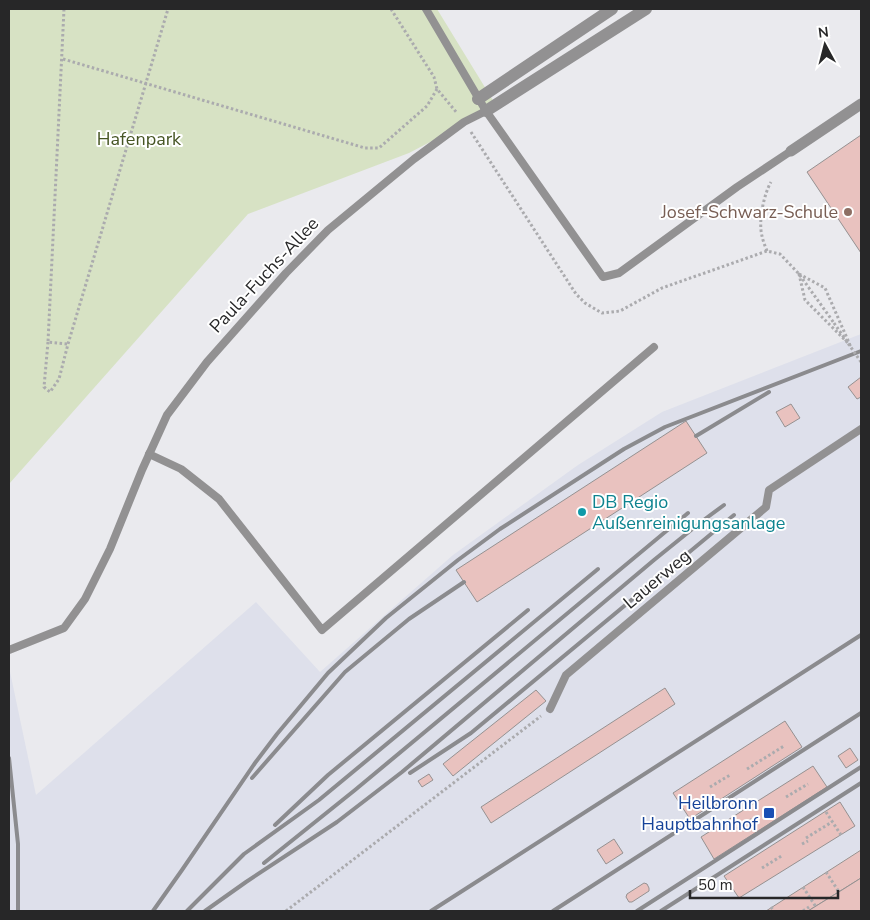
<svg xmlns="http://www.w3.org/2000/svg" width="870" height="920" viewBox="0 0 870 920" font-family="'Nunito Sans',sans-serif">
<rect width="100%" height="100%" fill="#eaeaee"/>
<polygon fill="#dee0eb" points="861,334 861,849 765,911 9,911 9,667 36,795 256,602 320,672 453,555 578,465 662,412"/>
<polygon fill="#d7e2c4" points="9,9 437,9 497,107 409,153 248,214 9,484"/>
<g fill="#e9c2bf" stroke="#959191">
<polygon points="861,135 861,253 807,172"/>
<polygon points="861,377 861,397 857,399 848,387"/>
<polygon points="791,404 800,418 785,427 776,412"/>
<polygon points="686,421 707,453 477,602 456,570"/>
<polygon points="665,688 675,704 491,823 481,807"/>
<polygon points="536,690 546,701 453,776 443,764"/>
<polygon points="785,721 802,747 690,819 673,793"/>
<polygon points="850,748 858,760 846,768 838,756"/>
<polygon points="813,766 827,787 714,859 701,837"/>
<polygon points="429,774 433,780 422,787 418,781"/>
<polygon points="840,802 855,826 739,898 724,876"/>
<polygon points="614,839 623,853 606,864 597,850"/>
<polygon points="861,850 861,878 808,911 766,911"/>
<polygon points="861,878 861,911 808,911 842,890"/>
<polygon points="644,883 647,884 649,888 649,891 632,902 629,902 626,897 627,894"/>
</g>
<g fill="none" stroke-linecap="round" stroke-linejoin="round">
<g stroke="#ababae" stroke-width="3" stroke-dasharray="2.5 2.5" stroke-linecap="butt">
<polyline points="64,9 48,342 68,344"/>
<polyline points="391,9 434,77 437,89 457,113"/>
<polyline points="63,59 365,148 379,148 427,106 437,89"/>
<polyline points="471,132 576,294 585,303 602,313 620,311 662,288 767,251 780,254 799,274 834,323"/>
<path d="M767 251C765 246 763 241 762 236 758 221 764 194 771 182"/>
<polygon points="799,274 825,288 850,345 805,300"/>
<polyline points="48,342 44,387 50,392 59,379 68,344 168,9"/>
<polyline points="747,769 784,746"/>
<polyline points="710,787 730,775"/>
<polyline points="786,797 808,784"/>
<polyline points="826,812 841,835"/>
<polyline points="737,829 757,816"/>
<polyline points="806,838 832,822"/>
<polyline points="802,844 808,841"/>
<polyline points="762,868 783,855"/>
<polyline points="826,872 839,892"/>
<polyline points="803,887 816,907"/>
<polyline points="771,907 774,911"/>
<polyline points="286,911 541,716"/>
<polyline points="803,911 809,907"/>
</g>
<g stroke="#929192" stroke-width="8">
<polyline points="426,9 486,111 603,277 619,273 737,187 791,151"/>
<polyline points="149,454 181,469 219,499 322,630 654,347"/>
<polyline points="9,650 64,628 85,599 110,549 142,470 167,415 207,362 286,273 328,230 414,159 464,122 486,111"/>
<polyline points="550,709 566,675 766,507 769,490 861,429"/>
</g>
<polyline stroke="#929192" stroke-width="11" points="791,151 861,104"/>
<g stroke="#929192" stroke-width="12">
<polyline points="478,99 612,9"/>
<polyline points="486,111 646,9"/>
</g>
<g stroke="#8b8b8e" stroke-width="4">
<polyline points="696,436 769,392"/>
<polyline points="9,758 18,844 18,911"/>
<polyline points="410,773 471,733 734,515"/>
<polyline points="252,778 345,672 409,619 464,582"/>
<polyline points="275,825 328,775 528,610"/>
<polyline points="264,863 355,790 688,513"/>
<polyline points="153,911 182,870 255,763 277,734 328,673 386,618 458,560 500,529 624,449 665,427 861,351"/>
<polyline points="187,911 244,854 319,800 598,569"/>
<polyline points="205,911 246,882 337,822 402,772 654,560 701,522 724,505"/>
<polyline points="431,911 861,635"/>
<polyline points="553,911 861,713"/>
<polyline points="637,911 861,767"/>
<polyline points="661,911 861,783"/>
</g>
<polyline stroke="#ababae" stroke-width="3" stroke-dasharray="2.5 2.5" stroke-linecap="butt" points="834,323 861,362"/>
</g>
<circle fill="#8d6e63" stroke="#fff" stroke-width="2" cx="848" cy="212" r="5"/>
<circle fill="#0f9aa8" stroke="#fff" stroke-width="2" cx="582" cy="512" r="5"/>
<rect fill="#1a4fb4" stroke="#fff" stroke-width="2" x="763" y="807" width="12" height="12" rx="2.5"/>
<g text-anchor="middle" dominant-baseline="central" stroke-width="4" stroke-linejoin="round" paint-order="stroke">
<g font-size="18" fill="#465523" stroke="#fff">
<text x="139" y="139">Hafenpark</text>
</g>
<g font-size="18" fill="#785e54" stroke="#fff" text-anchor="end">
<text x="838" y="212">Josef-Schwarz-Schule</text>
</g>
<g font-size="18" fill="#272728" stroke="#fff">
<text transform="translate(264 275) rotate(-47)">Paula-Fuchs-Allee</text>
<text transform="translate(657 579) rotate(-40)">Lauerweg</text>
</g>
<g font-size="18" fill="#0d838f" stroke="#fff" text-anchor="start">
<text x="592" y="502">DB Regio<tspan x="592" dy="21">Außenreinigungsanlage</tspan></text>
</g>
<g font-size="18" fill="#164399" stroke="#fff" text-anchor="end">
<text x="758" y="803">Heilbronn<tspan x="758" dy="21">Hauptbahnhof</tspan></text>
</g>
</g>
<rect width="870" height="920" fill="none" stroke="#272728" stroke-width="20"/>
<g transform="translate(825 45) rotate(353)" stroke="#ffffff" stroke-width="4" paint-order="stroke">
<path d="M0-4L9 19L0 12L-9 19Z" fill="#272728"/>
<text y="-8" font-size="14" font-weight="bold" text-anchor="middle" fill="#272728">N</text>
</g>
<path d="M690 890v8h148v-8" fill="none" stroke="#272728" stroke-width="2.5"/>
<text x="698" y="890" font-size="15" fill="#272728" stroke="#ffffff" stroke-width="4" paint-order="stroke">50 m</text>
</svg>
